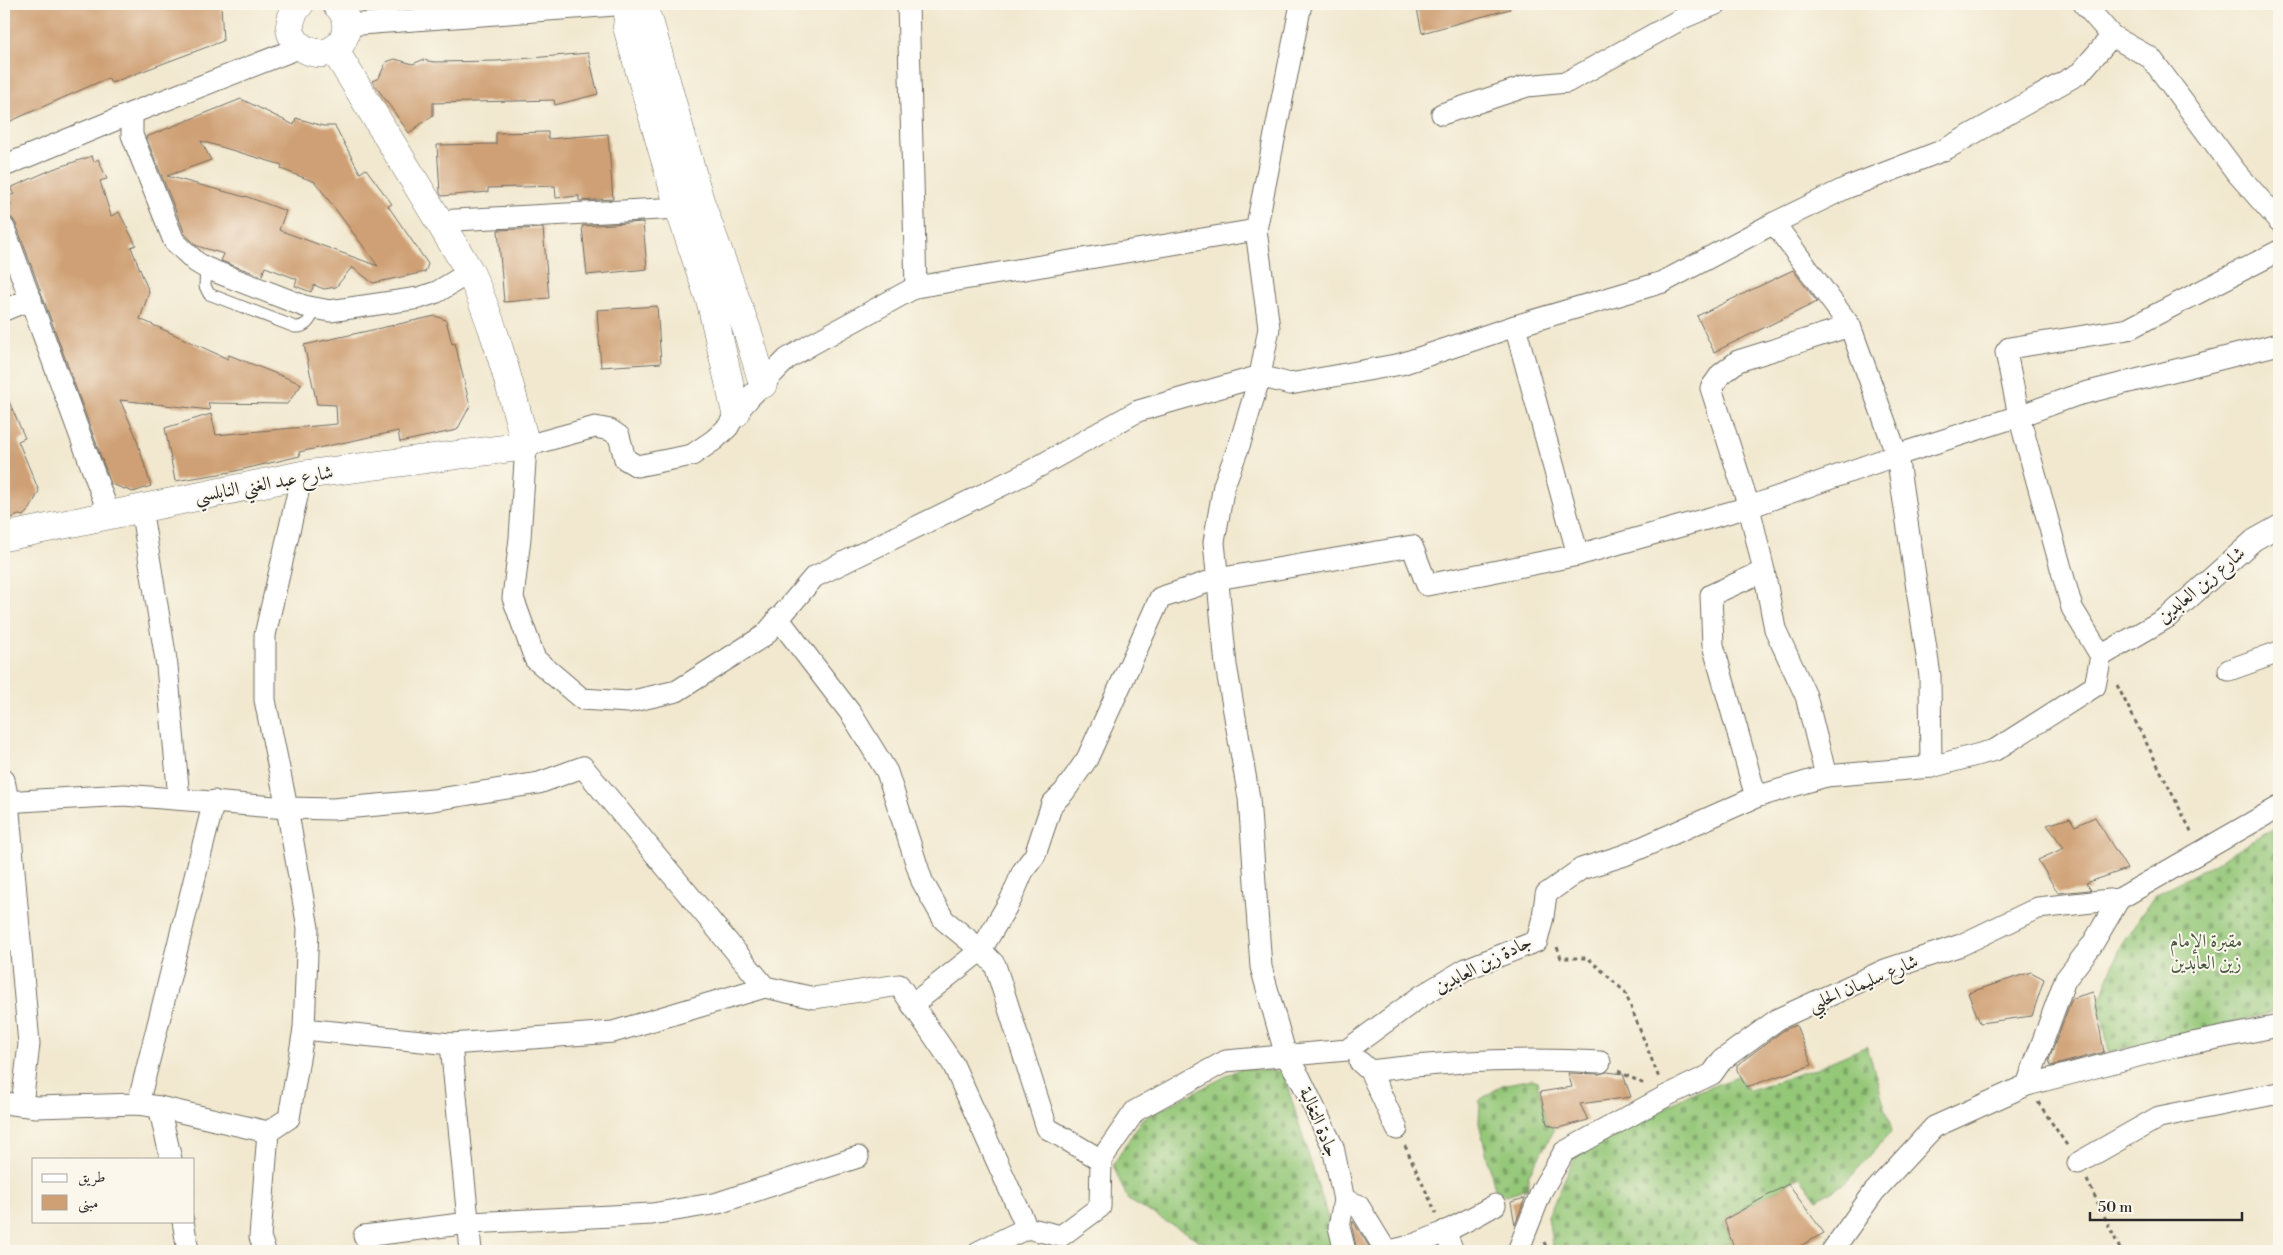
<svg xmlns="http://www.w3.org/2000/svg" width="2283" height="1255" viewBox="0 0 2283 1255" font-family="'Libre Bodoni',Amiri,serif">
<defs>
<pattern id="cemetery-stones" width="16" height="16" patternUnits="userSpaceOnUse" patternTransform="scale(1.25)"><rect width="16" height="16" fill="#94c778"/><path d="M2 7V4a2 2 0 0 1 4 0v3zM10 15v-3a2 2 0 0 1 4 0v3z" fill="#79a263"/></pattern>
</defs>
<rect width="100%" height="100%" fill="#fbf7ec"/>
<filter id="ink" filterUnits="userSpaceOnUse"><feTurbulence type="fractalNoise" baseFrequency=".02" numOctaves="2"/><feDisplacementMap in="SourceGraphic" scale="10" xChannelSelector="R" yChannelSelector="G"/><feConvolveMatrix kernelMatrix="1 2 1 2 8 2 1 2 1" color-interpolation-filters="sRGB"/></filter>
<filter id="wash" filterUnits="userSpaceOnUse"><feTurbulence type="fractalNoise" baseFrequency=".0096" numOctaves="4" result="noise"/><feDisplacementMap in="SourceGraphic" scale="20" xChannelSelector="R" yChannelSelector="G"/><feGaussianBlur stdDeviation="1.12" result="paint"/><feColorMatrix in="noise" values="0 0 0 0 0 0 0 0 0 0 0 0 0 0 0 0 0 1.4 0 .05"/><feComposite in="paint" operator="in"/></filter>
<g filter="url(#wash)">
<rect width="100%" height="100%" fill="#f1e8cf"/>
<g fill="url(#cemetery-stones)" stroke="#607952">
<polygon points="2279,825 2279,1011 2109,1052 2099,1002 2120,946 2155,895 2217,862"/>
<polygon points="1867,1046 1892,1131 1846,1182 1817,1200 1800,1177 1724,1220 1734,1251 1553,1251 1548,1216 1575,1156 1690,1094 1738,1077 1750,1091 1816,1068"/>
<polygon points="1242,1068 1283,1072 1338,1251 1218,1251 1128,1200 1113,1165 1142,1119"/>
<polygon points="1532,1079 1537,1081 1547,1124 1555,1129 1528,1176 1528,1188 1506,1195 1495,1189 1479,1123 1480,1100 1502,1085"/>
</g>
<g id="blocks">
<g fill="#cfa074" fill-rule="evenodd">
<polygon points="4,4 221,4 223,41 111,83 108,78 4,124"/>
<polygon points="1416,4 1509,4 1510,9 1422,33"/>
<polygon points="588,53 598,94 555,105 554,100 433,103 433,115 409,133 372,81 379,78 386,62 395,59 413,64 422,60 435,62 497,61"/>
<path d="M241 99 294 125 296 118 323 126H335L360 173 366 169 392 204 388 206 428 264 425 272 373 283 352 267 336 287 324 289 314 285 311 292 295 286 297 279 265 267 262 276 221 261 224 254 197 246 185 234 146 137ZM201 141 282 165 281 169 315 182 378 266 279 230 286 211 245 196V197L167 176 211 160Z"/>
<polygon points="548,132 548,139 608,134 613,199 579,201 579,196 556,198 555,186 488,188 488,192 442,196 440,193 437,145 496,144 496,133"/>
<polygon points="92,156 94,162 98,159 107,179 100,181 111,216 119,212 136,245 131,247 149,292 140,319 228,359 229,355 302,384 287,404 208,403 210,410 120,400 135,434 151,486 133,492 111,484 16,224 12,218 5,216 11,205 6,197 14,194 10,188 53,169"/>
<polygon points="643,222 647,269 587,275 582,226"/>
<polygon points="543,228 549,298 504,302 498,230"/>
<polygon points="1793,270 1817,302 1714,352 1697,316"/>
<polygon points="657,306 661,363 601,367 597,310"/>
<polygon points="435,316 446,320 452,344 455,343 470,406 457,430 400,442 398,431 299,452 300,456 231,472 175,481 165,428 211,414 216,435 337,424 336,405 317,404 304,345"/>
<polygon points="4,390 25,438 18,441 39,491 30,509 23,516 19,515 4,521"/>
<polygon points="2095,817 2127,869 2086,883 2091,890 2058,893 2038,860 2064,848 2047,825 2070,818 2075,826"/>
<polygon points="2031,972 2044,979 2032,1016 1980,1023 1968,993"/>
<polygon points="2093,992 2104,1052 2051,1066 2049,1060 2072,998"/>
<polygon points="1796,1025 1812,1065 1746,1087 1737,1070 1737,1065 1784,1030"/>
<polygon points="1607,1072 1623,1074 1631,1097 1580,1104 1588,1120 1558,1128 1547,1124 1540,1092 1572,1087 1568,1073 1599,1074"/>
<polygon points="1788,1184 1824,1233 1791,1251 1737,1251 1734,1248 1724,1220"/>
<polygon points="1525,1198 1515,1225 1511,1202"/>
<polygon points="1353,1221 1372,1251 1357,1251 1352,1227"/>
</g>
</g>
</g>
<g filter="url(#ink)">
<use href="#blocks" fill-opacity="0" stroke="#706d64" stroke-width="1"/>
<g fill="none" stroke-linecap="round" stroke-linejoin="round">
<g stroke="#706d64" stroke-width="13">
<path id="service" d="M206 268 205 286 209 294 295 327C307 328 311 318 316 309"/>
</g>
<g stroke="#706d64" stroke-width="23">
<g id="minor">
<polyline points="908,4 916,287"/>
<polyline points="1301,4 1256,230 1269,328 1260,376 1240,443 1224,485 1214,542 1226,665 1249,798 1261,967 1286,1056 1300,1078 1333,1147 1344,1200 1339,1227 1345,1251"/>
<polyline points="2084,4 2112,36 2151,58 2236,172 2279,221"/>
<polyline points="347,25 628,4"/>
<polyline points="132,113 132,135 174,241 196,262 206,268 304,306 330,311 419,298 437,292 470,272"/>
<polyline points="1442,114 1527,86 1567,82 1685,17 1716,4"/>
<polyline points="4,166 132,113 301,47"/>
<polyline points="437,221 679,208"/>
<polyline points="1774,223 1850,326 1897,455 1930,676 1931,767"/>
<polyline points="4,228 109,514"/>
<polyline points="1256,230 916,287 812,344 787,359 750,397 736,413 728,427 714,440 692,455 637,466 625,459 619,436 610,430 595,427 526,446 520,538 513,598 535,659 582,699 628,702 677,691 765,635 814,577 1027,473 1138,411 1260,376 1290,384 1401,364 1515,326 1663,282 1774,223 1846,188 1944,150 2080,73 2112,36"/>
<polyline points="4,310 31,299"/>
<polyline points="1515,326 1578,555"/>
<polyline points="141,508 167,666 179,799"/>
<polyline points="1764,571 1775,629 1806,696 1826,776"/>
<polyline points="778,618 852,715 887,772 922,881 944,920 981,950 995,965 1047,1128 1101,1160"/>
<polyline points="2101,656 2072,608 2019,416 2006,352 2009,348 2128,329 2279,251"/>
<polyline points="2229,670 2279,652"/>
<polyline points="4,780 8,801 29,1044 22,1105"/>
<polyline points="1756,797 1713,645 1711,595 1764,571 1749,507 1711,388 1721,374 1738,361 1850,326"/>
<polyline points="4,802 124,795 287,808 333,809 433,800 539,783 583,767 765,987 814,998 899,985 953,1064 1027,1228"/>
<polyline points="912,1005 981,950 1011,899 1023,871 1035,855 1052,804 1064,792 1087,759 1160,598 1217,579 1412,546 1427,585 1578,555 1749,507 1897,455 2019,416 2077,395 2279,344"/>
<polyline points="304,1029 451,1044 613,1032 765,987"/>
<polyline points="451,1044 471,1251"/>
<polyline points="1360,1062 1370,1071 1397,1129"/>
<path d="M1370 1071C1446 1061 1522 1057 1600 1062"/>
<polyline points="2027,1085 2172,1047 2279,1026"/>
<polyline points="4,1103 36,1107 138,1104 159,1107 268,1132"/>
<polyline points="138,1104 214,801"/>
<polyline points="159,1107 171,1159"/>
<polyline points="2078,1163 2159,1117 2279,1093"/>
<path d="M1344 1200 1358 1205 1386 1251C1419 1248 1467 1221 1495 1205"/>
<polyline points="183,1221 188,1251"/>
<polyline points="1027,1228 1061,1236 1100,1207 1101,1160 1135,1111 1226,1061 1347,1050 1421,996 1466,969 1537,941 1543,917 1546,894 1581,869 1625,855 1756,797 1826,776 1931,767 1995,750 2095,686 2101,656 2168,617 2254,540 2279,526"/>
<polyline points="1445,1231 1453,1251"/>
<polyline points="364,1236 469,1223 652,1214 718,1203 858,1157"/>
<polyline points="265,1251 260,1237 268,1132 289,1118 304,1029 308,928 287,808 265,700 265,635 302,475"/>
<polyline points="980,1251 1027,1228"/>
<polyline points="1518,1251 1542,1190 1564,1152 1666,1096 1712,1074 1722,1060 1778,1019 1885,970 1961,945 2038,908 2119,899 2279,807"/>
<polyline points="1832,1251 1874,1192 1934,1127 2027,1085 2065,980 2092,945 2119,899"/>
</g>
</g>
<g stroke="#706d64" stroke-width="29">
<g id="tertiary">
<path d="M300 4C263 46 341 77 346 28 347 19 343 9 336 4"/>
<polyline points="633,4 629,12 627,27 679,208 711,303 736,413"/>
<polyline points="634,4 646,16 650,24 700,201 748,333 763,384"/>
<path d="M334 49 470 272C496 328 510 387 526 446"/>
</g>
</g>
<g stroke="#706d64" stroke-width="29">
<polyline id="secondary" points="4,537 302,475 526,446"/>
</g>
<g stroke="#706d64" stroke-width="3" stroke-dasharray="4 4" stroke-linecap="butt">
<polyline points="2117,685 2192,833"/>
<polyline points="1557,947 1561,958 1588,958 1625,992 1659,1078"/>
<polyline points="1618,1071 1646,1085"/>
<polyline points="2038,1102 2068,1147"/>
<polyline points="1405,1146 1436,1213"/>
<polyline points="2087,1180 2121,1251"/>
<polyline points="1544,1242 1548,1251"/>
</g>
<use href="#service" stroke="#fff" stroke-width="11"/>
<use href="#minor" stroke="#fff" stroke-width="21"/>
<use href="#tertiary" stroke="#fff" stroke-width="28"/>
<use href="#secondary" stroke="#fff" stroke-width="28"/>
</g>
</g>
<g text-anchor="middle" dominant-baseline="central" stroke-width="4" stroke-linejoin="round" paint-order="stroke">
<g font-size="19" fill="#2b2b2b" stroke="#fbf7ec">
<text transform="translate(264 484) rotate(-10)">شارع عبد الغني النابلسي</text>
<text transform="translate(2201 585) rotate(-40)">شارع زين العابدين</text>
<text transform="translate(1483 964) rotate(-27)">جادة زين العابدين</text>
<text transform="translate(1863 983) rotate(-23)">شارع سليمان الحلبي</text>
<text transform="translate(1319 1122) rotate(67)">جادة التغالبة</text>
</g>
<g font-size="19" fill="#4a5a42" stroke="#fbf7ec">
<text x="2206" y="941">مقبرة الإمام<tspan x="2206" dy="22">زين العابدين</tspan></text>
</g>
</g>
<rect width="2283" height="1255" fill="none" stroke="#fbf7ec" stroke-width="20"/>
<rect x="32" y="1158" width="162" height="65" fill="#fbf7ec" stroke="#a8a59f"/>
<rect x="42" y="1174" width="25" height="8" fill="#ffffff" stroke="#a8a59f"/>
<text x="78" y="1182" font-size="15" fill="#2b2b2b">طريق</text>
<rect x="42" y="1195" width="25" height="15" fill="#cfa074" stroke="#a8a59f"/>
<text x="78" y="1208" font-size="15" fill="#2b2b2b">مبنى</text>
<path d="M2090 1212v8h152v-8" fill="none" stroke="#2b2b2b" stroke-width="2.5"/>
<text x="2098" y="1212" font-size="15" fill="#2b2b2b" stroke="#fbf7ec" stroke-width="4" paint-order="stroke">50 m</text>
</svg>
